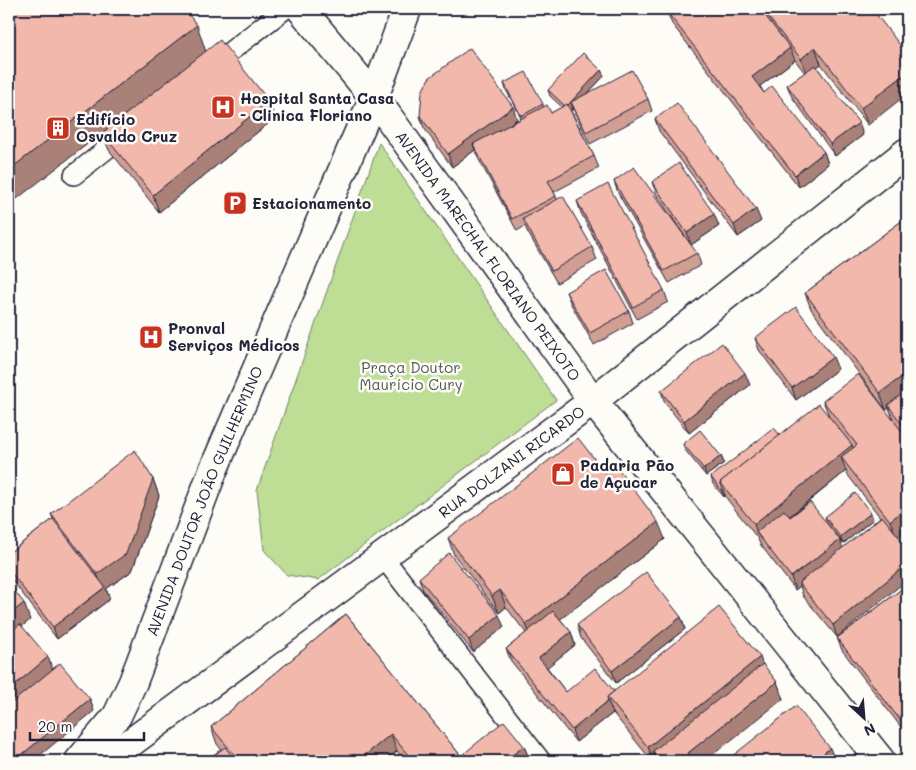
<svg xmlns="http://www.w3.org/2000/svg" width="916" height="770" viewBox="0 0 916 770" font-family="Mali,sans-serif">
<rect width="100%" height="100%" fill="#fdfcf7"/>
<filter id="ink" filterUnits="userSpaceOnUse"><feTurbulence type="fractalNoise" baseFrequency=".02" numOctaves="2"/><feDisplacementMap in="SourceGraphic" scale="10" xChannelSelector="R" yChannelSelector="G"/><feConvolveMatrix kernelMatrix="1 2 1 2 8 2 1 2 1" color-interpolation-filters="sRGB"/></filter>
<g filter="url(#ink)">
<polygon fill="#bede96" stroke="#708068" points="379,143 556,400 318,580 287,575 264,550 257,490"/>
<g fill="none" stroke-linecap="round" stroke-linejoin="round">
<g stroke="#22223b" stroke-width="22">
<g id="lane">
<polyline points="209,68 285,9"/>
<polyline points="74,175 127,133"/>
<polyline points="383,557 541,761"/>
</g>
</g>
<g stroke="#22223b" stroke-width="31">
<g id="street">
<path id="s1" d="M301 9 374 97 593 401 881 761"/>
<path id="s2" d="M106 761 593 401 907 152"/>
</g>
</g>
<g stroke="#22223b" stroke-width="31">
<g id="secondary">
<path id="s3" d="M79 761 117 716 133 682 212 473 374 97 407 9"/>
</g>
</g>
<use href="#lane" stroke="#fdfcf7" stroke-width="19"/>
<use href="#street" stroke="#fdfcf7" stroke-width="28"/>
<use href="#secondary" stroke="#fdfcf7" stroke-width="28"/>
</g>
<g fill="#d09e93" stroke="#22223b" fill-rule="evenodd">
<polygon points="671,9 872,9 868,125 821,64 817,67 863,135 835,156 792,97 787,85 805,73 795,60 760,86 764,93 824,152 828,164 799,187 672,24 667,12"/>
<polygon points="206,52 275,118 159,212 109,150 102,133"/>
<polygon points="601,70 604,76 587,94 648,99 652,111 590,144 575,114 573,108 571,111 594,156 599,168 554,192 557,199 592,247 597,260 557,283 527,231 525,226 517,231 477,156 475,150 452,167 424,128 420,116 517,119 511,124 521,118 506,90 504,83 543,104 543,106 551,113 562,107 550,96 548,90"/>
<polygon points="655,119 761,221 738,237 659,131"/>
<polygon points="614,181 697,253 701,265 669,283 618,193"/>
<polygon points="652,182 719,226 691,245 656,194"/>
<polygon points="577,201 664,290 668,302 637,319 581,213"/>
<path d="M907 217V529L898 536 837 637 803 596 800 586 795 590 760 544 758 539 727 499 725 495 724 497 713 484 711 477 780 435 829 416 823 401 893 419 889 408 886 410 811 309 805 293ZM846 471 847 474 880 517 843 548 790 517Z"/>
<polygon points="566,292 629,311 633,323 594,345 571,304"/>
<polygon points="755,338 838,369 796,400 759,350"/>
<polygon points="750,385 689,433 665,403 661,391"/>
<polygon points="683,444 721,456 724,463 706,476 685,450"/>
<polygon points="607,475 665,539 560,619 571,632 575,645 547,667 566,692 614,691 762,664 777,682 783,699 661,761 652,761 613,713 576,742 511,661 506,649 526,633 506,607 499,613 454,555 448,538"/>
<polygon points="153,479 159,496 132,571 106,589 110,599 57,639 9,576 9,553 53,519 51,514"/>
<polygon points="871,513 873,519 843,544 827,523 825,517"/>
<polygon points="419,578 504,627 473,652 423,590"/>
<polygon points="907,585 907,735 842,650 837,638"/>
<polygon points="346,614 461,756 524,746 530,761 405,761 397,751 385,761 206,761 221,749 217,744 211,727"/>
<polygon points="681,617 685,629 616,683 581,638 577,625"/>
</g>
<g fill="#a98178" stroke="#22223b">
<polygon points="197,25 206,52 9,205 9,170"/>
<polygon points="815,47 821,64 807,75 801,59"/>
<polygon points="790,48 795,60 756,89 752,77"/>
<polygon points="601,70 604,76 574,108 571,102 573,108 568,114 566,107"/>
<polygon points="907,73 907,94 868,125 861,108"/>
<polygon points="269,101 275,118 159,212 153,195"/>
<polygon points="513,107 517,119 476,149 473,144 475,150 452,167 448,154"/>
<polygon points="859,123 863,135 835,156 830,144"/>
<polygon points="824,152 828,164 799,187 795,175"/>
<polygon points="756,209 761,221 738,237 734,225"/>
<polygon points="714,214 719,226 691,245 687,233"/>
<polygon points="833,357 838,369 796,400 792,388"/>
<polygon points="745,373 750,385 689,433 684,421"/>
<polygon points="907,373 907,394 888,405 889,408 886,410 880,393"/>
<polygon points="852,445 858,462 841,457 846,471 761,539 757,534 754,524"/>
<polygon points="721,456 724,463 706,476 704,469"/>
<polygon points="153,479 159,496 132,571 106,589 110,599 57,639 53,627 103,589 97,574"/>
<polygon points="723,489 725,495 724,497 721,490"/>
<polygon points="907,507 907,529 897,538 890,521"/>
<polygon points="871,513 873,519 843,544 840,537"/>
<polygon points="658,522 665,539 532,641 526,624"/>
<polygon points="840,540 844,552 799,583 800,586 795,590 791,577"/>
<polygon points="907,564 907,580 837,637 833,625"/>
<polygon points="500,590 506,607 499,613 492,596"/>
<polygon points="24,603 30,620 9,637 9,615"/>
<polygon points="499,615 504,627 473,652 469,640"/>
<polygon points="681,617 685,629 616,683 612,671"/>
<polygon points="571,632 575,645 544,670 539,658"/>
<polygon points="48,657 53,670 9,706 9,690"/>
<polygon points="760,657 766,674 653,751 656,761 653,761 648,747"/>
<polygon points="777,682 783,699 705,761 691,761 688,753"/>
<polygon points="90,699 94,711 33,761 14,761"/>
<polygon points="608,701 613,713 576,742 572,730"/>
<polygon points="391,734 397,751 385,761 358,761"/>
<polygon points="524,746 530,761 505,761"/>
<polygon points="830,748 835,761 814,761"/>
</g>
<g fill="#f2b8ab" stroke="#22223b">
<polygon points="9,9 184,9 197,25 9,170"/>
<polygon points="671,9 760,9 790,48 752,77 764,93 772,86 824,152 795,175 667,12"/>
<polygon points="762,9 872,9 907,54 907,73 861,108 815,47 801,59"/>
<polygon points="220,40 269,101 153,195 102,133"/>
<polygon points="470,48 513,107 448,154 420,116 422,92 429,78"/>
<polygon points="583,53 601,70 568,105 567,104 565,106 548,90"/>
<polygon points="815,65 859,123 830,144 787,85"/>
<polygon points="632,70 648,99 586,132 571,102"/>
<polygon points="526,72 543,104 521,116 504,83"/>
<polygon points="677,103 756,209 734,225 655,119"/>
<polygon points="567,104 594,156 548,181 556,196 512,219 473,144 547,105 551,113"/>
<polygon points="679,163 714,214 687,233 652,182"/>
<polygon points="634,167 697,253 664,271 614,181"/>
<polygon points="608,184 664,290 633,307 577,201"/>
<polygon points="563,196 592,247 552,271 523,219"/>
<polygon points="907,217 907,373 880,393 805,293"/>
<polygon points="606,270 629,311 590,333 566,292"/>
<polygon points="796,307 833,357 792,388 755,338"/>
<polygon points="722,343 745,373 684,421 661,391"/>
<polygon points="858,374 907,438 907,507 890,521 841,457 857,445 823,401"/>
<polygon points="907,390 907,431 888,405"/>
<polygon points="819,404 852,445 754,524 720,482"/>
<polygon points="774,428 780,435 720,482 723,489 721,490 711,477"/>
<polygon points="700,430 721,456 704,469 683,444"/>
<polygon points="578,438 607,475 617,467 658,522 526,624 500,590 492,596 448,538"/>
<polygon points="135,450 153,479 126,554 97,574 51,514"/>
<polygon points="855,493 871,513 840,537 825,517"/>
<polygon points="810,502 840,540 791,577 756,532 784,510 790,517"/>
<polygon points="882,516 907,547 907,564 833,625 799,583"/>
<polygon points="53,519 105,587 53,627 9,570 9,553"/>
<polygon points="449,553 499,615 469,640 419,578"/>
<polygon points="646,572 681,617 612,671 577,625"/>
<polygon points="9,584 24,603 9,615"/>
<polygon points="907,585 907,729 837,638"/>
<polygon points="719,607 760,657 648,747 607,697"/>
<polygon points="553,611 571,632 539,658 566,692 595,668 614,691 607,697 608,701 572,730 506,649"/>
<polygon points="346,614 461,756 504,721 524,746 505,761 413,761 391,734 358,761 240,761 211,727"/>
<polygon points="20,624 48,657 9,690 9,633"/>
<polygon points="60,663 90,699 14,761 9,761 9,705"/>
<polygon points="763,664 777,682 688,753 694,761 661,761 653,751"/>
<polygon points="796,706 830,748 814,761 726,761"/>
<polygon points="225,747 236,761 206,761"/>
</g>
</g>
<defs>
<g id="hospital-square" transform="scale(1.25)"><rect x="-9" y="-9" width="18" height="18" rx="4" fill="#c8321e" stroke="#fdfcf7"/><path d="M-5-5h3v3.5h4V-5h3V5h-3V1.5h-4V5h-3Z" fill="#fff"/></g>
<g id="building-square" transform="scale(1.25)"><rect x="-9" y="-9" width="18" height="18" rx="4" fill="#c8321e" stroke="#fdfcf7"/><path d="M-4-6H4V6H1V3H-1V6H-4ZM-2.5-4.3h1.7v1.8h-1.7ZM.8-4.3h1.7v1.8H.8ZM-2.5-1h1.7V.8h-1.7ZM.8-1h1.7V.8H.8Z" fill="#fff"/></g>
<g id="parking-square" transform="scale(1.25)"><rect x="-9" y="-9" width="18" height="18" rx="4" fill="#c8321e" stroke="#fdfcf7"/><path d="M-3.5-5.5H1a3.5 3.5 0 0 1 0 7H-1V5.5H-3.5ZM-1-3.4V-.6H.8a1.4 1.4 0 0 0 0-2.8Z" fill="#fff"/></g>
<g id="shop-square" transform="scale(1.25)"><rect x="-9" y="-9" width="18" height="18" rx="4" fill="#c8321e" stroke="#fdfcf7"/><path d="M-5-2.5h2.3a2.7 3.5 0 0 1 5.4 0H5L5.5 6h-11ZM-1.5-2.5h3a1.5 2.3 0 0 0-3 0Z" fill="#fff"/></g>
</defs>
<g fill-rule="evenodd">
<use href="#hospital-square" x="223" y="107"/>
<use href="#building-square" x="58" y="128"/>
<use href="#parking-square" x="235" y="203"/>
<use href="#hospital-square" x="151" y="337"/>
<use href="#shop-square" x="563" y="474"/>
</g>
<g text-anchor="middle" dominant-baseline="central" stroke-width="5" stroke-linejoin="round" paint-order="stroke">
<g font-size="15" font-weight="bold" fill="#22223b" stroke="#fdfcf7" text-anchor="start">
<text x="240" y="98">Hospital Santa Casa<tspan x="240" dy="17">- Clinica Floriano</tspan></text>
<text x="76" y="119">Edifício<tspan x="76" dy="17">Osvaldo Cruz</tspan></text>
<text x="252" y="203">Estacionamento</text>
<text x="168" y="328">Pronval<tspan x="168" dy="17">Serviços Médicos</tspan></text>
<text x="580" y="465">Padaria Pão<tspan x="580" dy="17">de Açucar</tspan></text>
</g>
<g font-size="15" fill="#22223b" stroke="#fdfcf7">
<text stroke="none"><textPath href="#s1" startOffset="310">AVENIDA MARECHAL FLORIANO PEIXOTO</textPath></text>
<text stroke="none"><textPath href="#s2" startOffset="504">RUA DOLZANI RICARDO</textPath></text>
<text stroke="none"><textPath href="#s3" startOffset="291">AVENIDA DOUTOR JOÃO GUILHERMINO</textPath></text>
</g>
<g font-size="15" fill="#515a56" stroke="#fdfcf7">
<text x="411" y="367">Praça Doutor<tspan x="411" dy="17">Maurício Cury</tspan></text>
</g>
</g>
<rect width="916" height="770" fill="none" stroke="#fdfcf7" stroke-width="30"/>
<rect x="15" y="15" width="886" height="740" fill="none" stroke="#22223b" stroke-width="2" filter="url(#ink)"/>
<g transform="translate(864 718) rotate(154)" stroke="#fdfcf7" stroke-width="4" paint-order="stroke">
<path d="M0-4L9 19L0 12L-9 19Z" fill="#22223b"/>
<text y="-8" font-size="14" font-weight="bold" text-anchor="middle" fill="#22223b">N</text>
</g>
<path d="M30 732v8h114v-8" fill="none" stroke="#22223b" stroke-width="2.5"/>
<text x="38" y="732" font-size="15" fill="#22223b" stroke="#fdfcf7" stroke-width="4" paint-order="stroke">20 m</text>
</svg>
